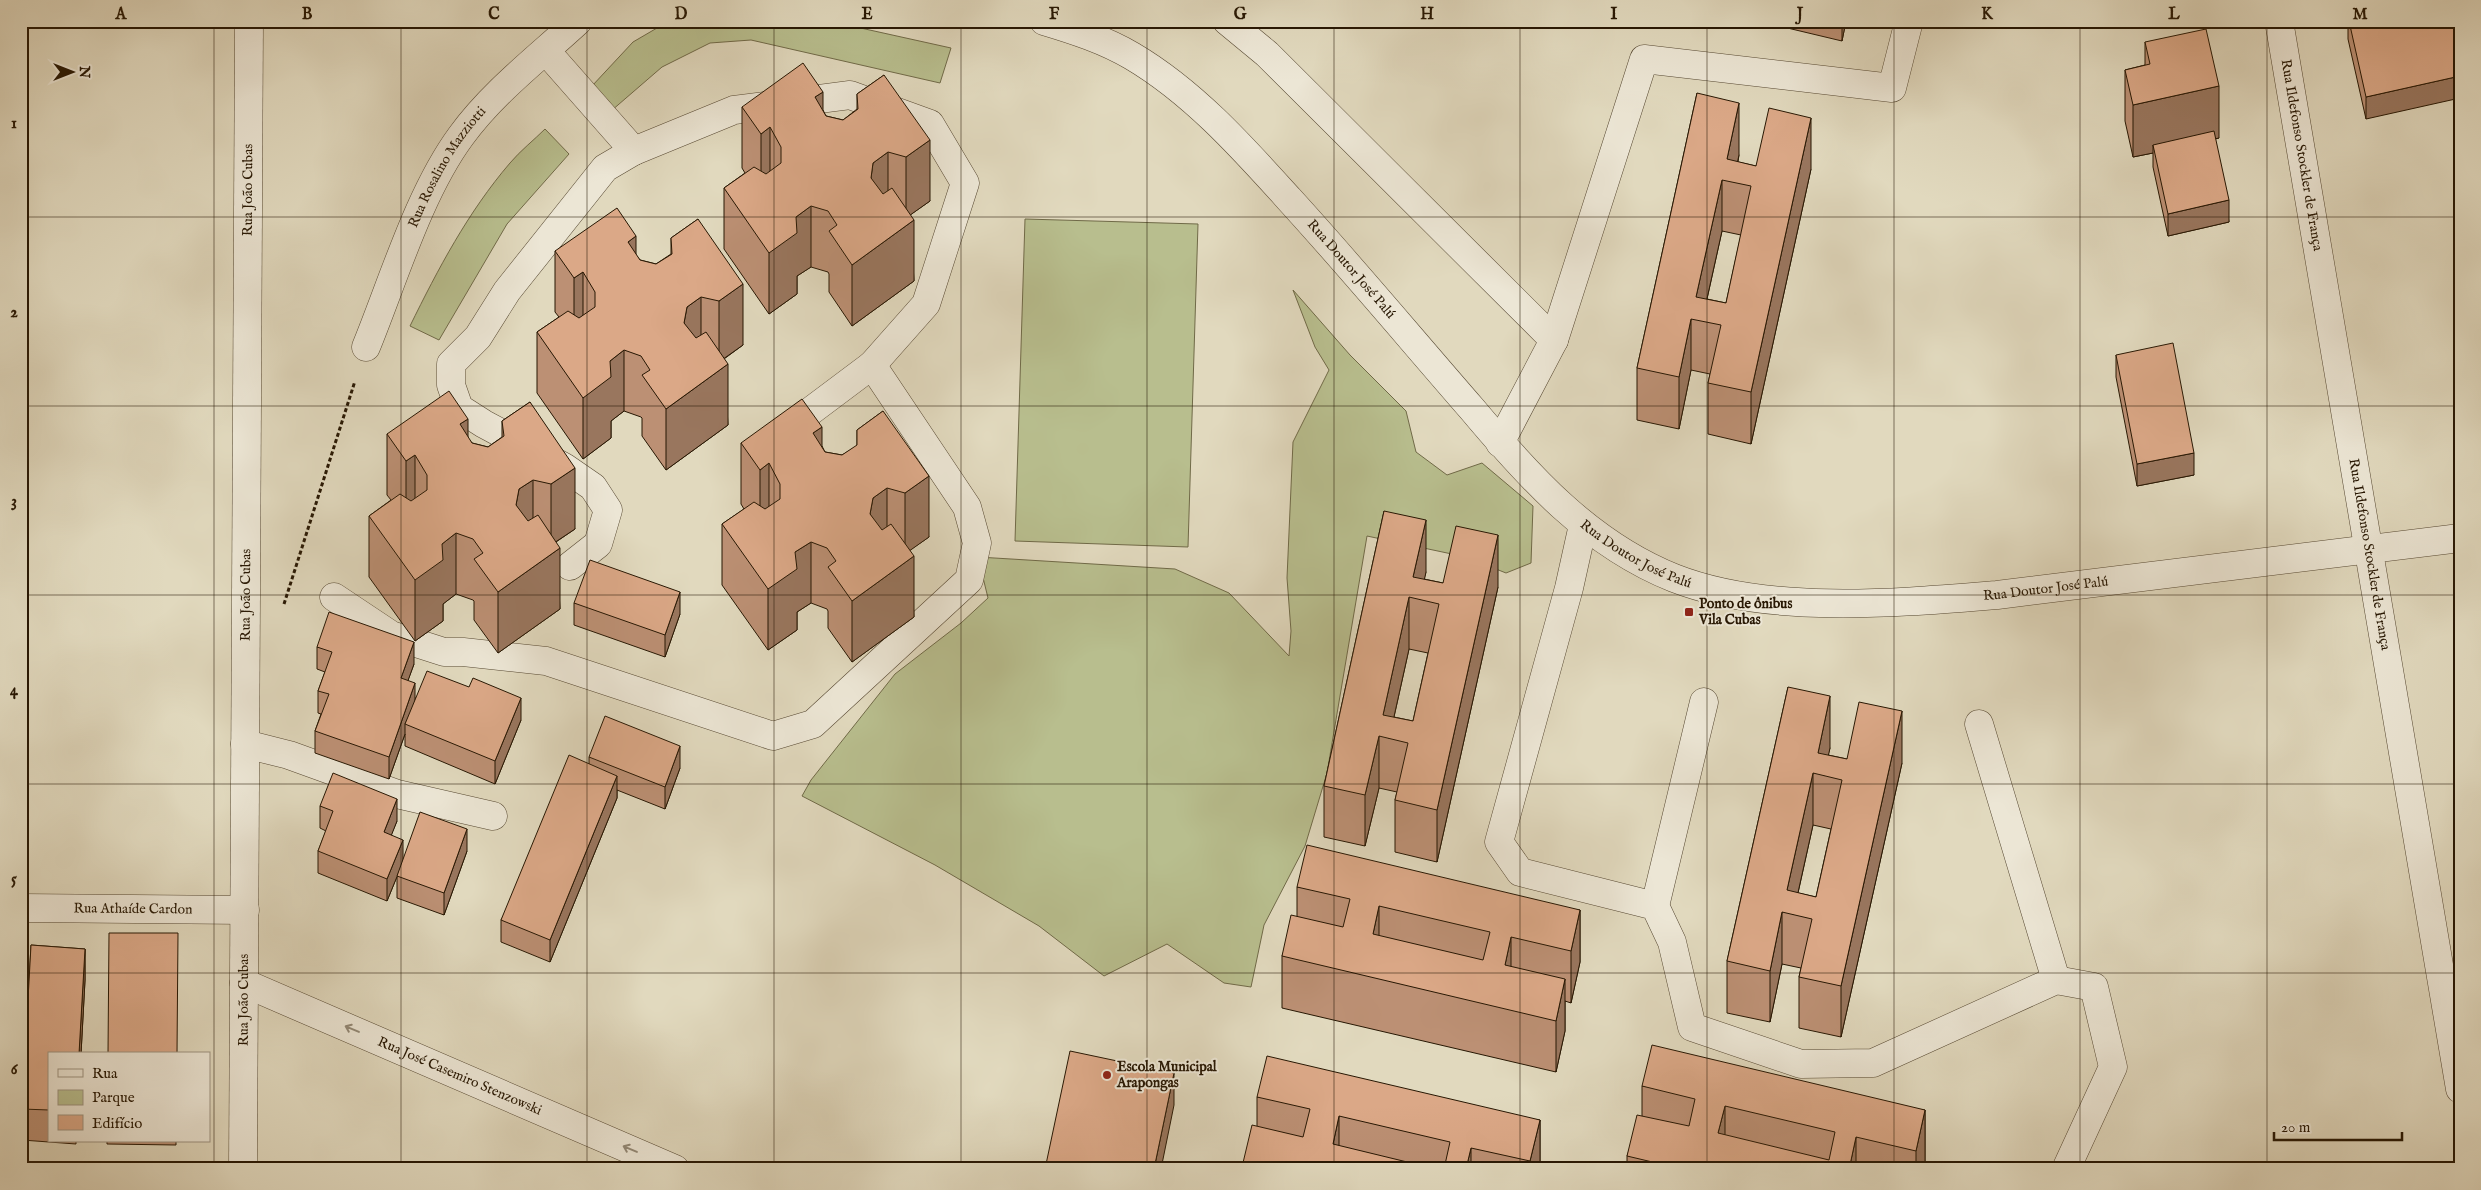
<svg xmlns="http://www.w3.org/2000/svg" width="2481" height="1190" viewBox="0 0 2481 1190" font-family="'IM FELL English',serif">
<rect width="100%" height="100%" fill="#e1d9be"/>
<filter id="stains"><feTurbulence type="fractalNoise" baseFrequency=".004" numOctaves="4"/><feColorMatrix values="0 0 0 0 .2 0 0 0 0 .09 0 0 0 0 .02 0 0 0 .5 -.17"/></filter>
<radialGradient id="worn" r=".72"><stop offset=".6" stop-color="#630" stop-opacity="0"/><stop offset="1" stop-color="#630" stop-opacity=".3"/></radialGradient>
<g fill="#b8be8e" stroke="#706a48">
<polygon points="669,21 829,21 951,48 940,83 751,40 710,43 662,67 611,111 592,86 633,42"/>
<path d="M545 129 569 154 507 224 439 340 410 326C438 269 468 212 510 163 520 151 534 140 545 129Z"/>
<polygon points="1025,219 1198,224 1188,547 1015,541"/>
<polygon points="1293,290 1350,355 1406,411 1416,452 1447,475 1482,463 1533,506 1531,563 1506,573 1466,557 1367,536 1327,773 1305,846 1264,925 1251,987 1224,983 1167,944 1104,976 1039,926 935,865 802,796 811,780 895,674 961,623 988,598 978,557 1175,569 1229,593 1289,656 1291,631 1287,578 1293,442 1329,370 1315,347"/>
</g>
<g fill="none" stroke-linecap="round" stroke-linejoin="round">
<g stroke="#564832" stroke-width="29">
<g id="minor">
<path id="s1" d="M1044 21C1074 30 1105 40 1132 56 1193 92 1242 147 1289 199 1352 268 1411 339 1472 409 1529 477 1589 544 1674 578 1768 615 1898 603 1997 595L2460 538"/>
<polyline points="1227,21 1267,54 1554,340"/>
<path id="s2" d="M2279 21 2460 1089"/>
<polyline points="546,51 634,151 734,110 850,95 930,124 965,183 926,304 872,365 780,434"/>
<path id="s3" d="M366 347C393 281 419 193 461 136 493 92 538 58 578 21"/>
<polyline points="1500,443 1554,340 1644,59 1892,88 1909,21"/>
<polyline points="1583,525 1569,588 1499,842 1520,872 1655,906 1672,942 1692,1027 1801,1064 1873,1063 2056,980 2094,987 2113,1067 2066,1169"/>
<polyline points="570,566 598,544 608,510 593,487 564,467 484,424 459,408 451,385 451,364 478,337 507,291 605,168 634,151"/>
<polyline points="334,597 391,635 444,652 463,652 546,661 773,736 813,724 969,580 977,543 967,507 872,365"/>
<polyline points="1979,724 2056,980"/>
<polyline points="245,744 289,755 397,794 493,816"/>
<polyline points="1655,906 1704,702"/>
<path id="s4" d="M21 908 245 910"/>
<path id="s5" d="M244 983 675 1169"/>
<path id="s6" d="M243 1169 249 21"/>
</g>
</g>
<polyline stroke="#271703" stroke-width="3" stroke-dasharray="4 2.5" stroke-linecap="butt" points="284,604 355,381"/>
<use href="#minor" stroke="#ece6d5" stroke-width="28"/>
</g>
<g fill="#bc9074" stroke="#271703" fill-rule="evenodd">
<polygon points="1758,21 1846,21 1842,41"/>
<polygon points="2348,21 2460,21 2366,119 2348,39"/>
<polygon points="2145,42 2219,138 2215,139 2229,222 2168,236 2153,167 2153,153 2133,157 2125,121 2125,70 2145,65"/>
<polygon points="884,75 930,201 910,215 914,281 852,326 829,292 829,274 828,272 811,267 797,276 797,294 769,314 724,249 724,188 745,173 742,168 742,107 823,110 826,116 843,120 857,109 857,94"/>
<path d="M1697 93 1739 155 1738 162 1756 166 1811 169 1751 444 1708 434V383L1710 374 1691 370 1679 429 1637 420V368ZM1722 231 1741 235 1726 303 1707 299Z"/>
<polygon points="698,219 743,345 724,359 728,425 666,470 642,436 642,418 641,417 624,411 611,421 611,438 583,459 537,393 537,332 559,317 555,312 555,251 636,255 640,260 656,264 671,254 671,238"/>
<polygon points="2116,355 2194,475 2137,486 2116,377"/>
<polygon points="530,402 575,529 556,542 560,609 498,653 474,620 474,601 473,600 456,594 443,604 443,621 415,641 369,577 369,516 391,500 387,495 387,434 468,438 472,443 488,447 502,437 502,421"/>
<polygon points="883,411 929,537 910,550 914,617 852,662 828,628 828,611 827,609 811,603 797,612 797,630 768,650 722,585 722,524 744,509 741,504 741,443 822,446 825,452 842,455 857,446 857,430"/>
<path d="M1384 511 1426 572 1424 579 1443 583 1498 587 1437 862 1395 852V800L1397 792 1379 788 1365 846 1324 837V786ZM1409 649 1428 653 1413 721 1394 717Z"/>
<polygon points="574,603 680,614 665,657 574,625"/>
<polygon points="317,647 414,664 408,680 415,698 521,720 495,784 405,746 405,734 389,779 315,753 315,731 321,714 318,713 318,691 325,672 317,669"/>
<path d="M1788 687 1830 748 1828 755 1847 759 1902 763 1841 1037 1799 1028V977L1801 968 1782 964 1770 1022 1727 1013V961ZM1813 825 1831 829 1816 897 1798 893Z"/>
<polygon points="589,757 680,768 665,809 617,790 617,798 550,962 501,942 501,920 589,764"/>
<polygon points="320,806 397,821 391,835 403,860 467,851 444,915 397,898 397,876 398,874 387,901 318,873 318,851 326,831 320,828"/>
<polygon points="1297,887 1580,910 1580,962 1571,1003 1565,1001 1565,1031 1556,1072 1282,1008 1282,956 1297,916"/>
<polygon points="31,945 85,949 85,980 81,1054 49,1054 49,1141 76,1141 76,1144 22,1140 22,1109"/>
<polygon points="1642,1086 1925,1110 1925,1161 1923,1169 1627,1169 1627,1156 1642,1116"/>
<polygon points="1257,1097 1540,1120 1540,1169 1242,1169 1242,1167 1257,1126"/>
<polygon points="107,1141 176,1141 176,1145 107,1144"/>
</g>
<g fill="#99765e" stroke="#271703">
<polygon points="1842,21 1846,21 1842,41"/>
<polygon points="2460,76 2460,98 2366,119 2366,97"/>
<polygon points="2219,86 2219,138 2155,152 2153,145 2153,153 2133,157 2133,105"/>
<polygon points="823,92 823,153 815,97"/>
<polygon points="1739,103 1739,155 1733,182 1727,159"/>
<polygon points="1811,118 1811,169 1751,444 1751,392"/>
<polygon points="770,127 770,188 761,195 761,134"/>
<polygon points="930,140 930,201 906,218 906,157"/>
<polygon points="888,152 888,213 871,178 873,163"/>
<polygon points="1722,180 1722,231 1702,321 1696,297"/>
<polygon points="2229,200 2229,222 2168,236 2168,214"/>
<polygon points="811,206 811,267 797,276 797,294 769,314 769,253 796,217"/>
<polygon points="914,220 914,281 852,326 852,265"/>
<polygon points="636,236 636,297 628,242"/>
<polygon points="583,272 583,333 574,339 574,278"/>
<polygon points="743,284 743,345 719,362 719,301"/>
<polygon points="701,297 701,358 684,323 687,307"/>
<polygon points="1691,319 1691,370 1679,429 1679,377"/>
<polygon points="624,350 624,411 611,421 611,438 583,459 583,398 610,361"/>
<polygon points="728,364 728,425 666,470 666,409"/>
<polygon points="468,419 468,480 460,424"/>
<polygon points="822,427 822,488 813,433"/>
<polygon points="2194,453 2194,475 2137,486 2137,464"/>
<polygon points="415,455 415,516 406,522 406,461"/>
<polygon points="769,463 769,524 760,530 760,470"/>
<polygon points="575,468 575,529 551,545 551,484"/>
<polygon points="929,476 929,537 905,554 905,493"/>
<polygon points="533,480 533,541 516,505 519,489"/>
<polygon points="887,488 887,549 870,514 873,498"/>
<polygon points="1426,520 1426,572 1420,600 1413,577"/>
<polygon points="456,533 456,594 443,604 443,621 415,641 415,580 442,544"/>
<polygon points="1498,535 1498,587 1437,862 1437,810"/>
<polygon points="811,542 811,603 797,612 797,630 768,650 768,589 795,552"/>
<polygon points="560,548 560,609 498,653 498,592"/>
<polygon points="914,556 914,617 852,662 852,601"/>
<polygon points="680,592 680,614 665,657 665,635"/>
<polygon points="1409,597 1409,649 1389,739 1383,715"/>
<polygon points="414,642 414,664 401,700 401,678"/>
<polygon points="415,683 415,705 405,724 405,734 389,779 389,757"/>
<polygon points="1830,696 1830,748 1824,776 1818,753"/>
<polygon points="521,698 521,720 495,784 495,761"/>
<polygon points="1902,711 1902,763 1841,1037 1841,986"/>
<polygon points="1379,736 1379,788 1365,846 1365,795"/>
<polygon points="680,746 680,768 665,809 665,787"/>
<polygon points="1813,773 1813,825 1793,915 1787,890"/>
<polygon points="617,776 617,798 550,962 550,940"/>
<polygon points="397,799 397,821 384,854 384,832"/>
<polygon points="467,829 467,851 444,915 444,893"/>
<polygon points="403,840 403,862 387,901 387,879"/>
<polygon points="1379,906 1379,958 1373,934"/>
<polygon points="1580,910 1580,962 1571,1003 1571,951"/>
<polygon points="1782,912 1782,964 1770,1022 1770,971"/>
<polygon points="1511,937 1511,988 1505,965"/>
<polygon points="85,949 85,980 81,1054 79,1054"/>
<polygon points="1565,979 1565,1031 1556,1072 1556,1021"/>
<polygon points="1174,1073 1174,1105 1161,1169 1154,1169"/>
<polygon points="1725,1106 1725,1158 1718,1133"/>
<polygon points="1925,1110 1925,1161 1923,1169 1916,1169 1916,1151"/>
<polygon points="1339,1116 1339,1169 1333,1144"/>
<polygon points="1540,1120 1540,1169 1530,1169 1530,1161"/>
<polygon points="1856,1137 1856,1169 1850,1165"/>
<polygon points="1471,1148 1471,1169 1466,1169"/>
</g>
<g fill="#dba887" stroke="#271703" fill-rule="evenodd">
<polygon points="2349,21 2460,21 2460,76 2366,97"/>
<polygon points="2206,29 2219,86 2133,105 2125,70 2150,64 2145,42"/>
<polygon points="803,63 823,92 815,97 826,116 843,120 858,109 857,94 884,75 930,140 906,157 888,152 873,163 871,178 883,194 892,188 914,220 852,265 829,231 837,225 828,211 811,206 796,217 797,233 769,253 724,188 754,167 766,174 781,163 781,147 770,127 761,134 742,107"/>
<path d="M1697 93 1739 103 1727 159 1756 166 1769 108 1811 118 1751 392 1708 383 1721 325 1691 319 1679 377 1637 368ZM1722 180 1751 186 1726 303 1696 297Z"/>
<polygon points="2214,131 2229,200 2168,214 2153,145"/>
<polygon points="617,208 636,236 628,242 640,260 656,264 672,254 671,238 698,219 743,284 719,301 701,297 687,307 684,323 696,338 706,332 728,364 666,409 642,375 650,370 641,356 624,350 610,361 611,377 583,398 537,332 568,311 579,318 595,307 595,292 583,272 574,278 555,251"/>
<polygon points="2173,343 2194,453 2137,464 2116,355"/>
<polygon points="449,391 468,419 460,424 472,443 488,447 504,436 502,421 530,402 575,468 551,484 533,480 519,489 516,505 528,521 538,515 560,548 498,592 474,559 483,553 473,539 456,533 442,544 443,560 415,580 369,516 400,494 411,501 427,490 427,475 415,455 406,461 387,434"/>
<polygon points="802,399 822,427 813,433 825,452 842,455 857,445 857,430 883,411 929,476 905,493 887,488 873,498 870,514 882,530 891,524 914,556 852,601 828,567 836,561 827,548 811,542 795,552 797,569 768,589 722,524 754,502 765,509 780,499 780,484 769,463 760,470 741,443"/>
<path d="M1384 511 1426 520 1413 577 1443 583 1456 526 1498 535 1437 810 1395 800 1408 743 1379 736 1365 795 1324 786ZM1409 597 1439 604 1413 721 1383 715Z"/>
<polygon points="590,560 680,592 665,635 574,603"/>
<polygon points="329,612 414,642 401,678 415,683 389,757 315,731 329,694 318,691 332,652 317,647"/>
<polygon points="427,671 469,687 473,678 521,698 495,761 405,724"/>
<path d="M1788 687 1830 696 1818 753 1847 759 1859 702 1902 711 1841 986 1799 977 1812 919 1782 912 1770 971 1727 961ZM1813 773 1842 780 1816 897 1787 890Z"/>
<polygon points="605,716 680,746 665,787 589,757"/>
<polygon points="569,755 617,776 550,940 501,920"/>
<polygon points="333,773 397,799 384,832 403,840 387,879 318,851 333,811 320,806"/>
<polygon points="420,812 467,829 444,893 397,876"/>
<path d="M1307 845 1580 910 1571 951 1511 937 1505 965 1565 979 1556 1021 1282 956 1291 915 1343 927 1350 899 1297 887ZM1379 906 1490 932 1483 960 1373 934Z"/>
<polygon points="109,933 178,933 177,1054 108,1054"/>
<polygon points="31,945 85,949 79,1054 49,1054 49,1110 22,1109"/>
<path d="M1652 1045 1925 1110 1916 1151 1856 1137 1850 1165 1867 1169H1682L1627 1156 1637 1115 1689 1126 1695 1099 1642 1086ZM1725 1106 1835 1132 1829 1160 1718 1133Z"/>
<polygon points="1070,1051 1174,1073 1154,1169 1045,1169"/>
<polygon points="1267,1056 1540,1120 1530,1161 1471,1148 1466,1169 1444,1169 1450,1142 1339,1116 1333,1144 1436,1169 1250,1169 1242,1167 1252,1125 1303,1137 1310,1109 1257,1097"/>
</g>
<defs><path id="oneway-shaft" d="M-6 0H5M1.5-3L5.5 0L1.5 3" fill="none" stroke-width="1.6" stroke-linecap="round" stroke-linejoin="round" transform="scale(1.25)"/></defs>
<g stroke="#938976">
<use href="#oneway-shaft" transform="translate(352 1029) rotate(-157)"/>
<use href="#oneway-shaft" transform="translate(630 1149) rotate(-157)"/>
</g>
<path fill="none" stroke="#271703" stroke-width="1" stroke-opacity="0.55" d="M214 21V1169M401 21V1169M587 21V1169M774 21V1169M961 21V1169M1147 21V1169M1334 21V1169M1520 21V1169M1707 21V1169M1894 21V1169M2080 21V1169M2267 21V1169M21 217H2460M21 406H2460M21 595H2460M21 784H2460M21 973H2460"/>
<g fill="#8f2418" stroke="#ece6d5" stroke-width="2">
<rect x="1684" y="607" width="10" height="10" rx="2.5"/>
<circle cx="1107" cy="1075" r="5"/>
</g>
<g text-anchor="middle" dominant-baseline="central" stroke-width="4" stroke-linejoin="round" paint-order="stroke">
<g font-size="14" fill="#271703" stroke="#ece6d5">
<text stroke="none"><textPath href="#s2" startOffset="136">Rua Ildefonso Stockler de França</textPath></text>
<text stroke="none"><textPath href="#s3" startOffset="198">Rua Rosalino Mazziotti</textPath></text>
<text stroke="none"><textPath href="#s6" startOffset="979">Rua João Cubas</textPath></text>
<text stroke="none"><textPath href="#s1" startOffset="402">Rua Doutor José Palú</textPath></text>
<text stroke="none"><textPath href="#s1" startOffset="808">Rua Doutor José Palú</textPath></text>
<text stroke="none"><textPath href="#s2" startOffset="541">Rua Ildefonso Stockler de França</textPath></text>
<text stroke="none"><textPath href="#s1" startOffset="1228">Rua Doutor José Palú</textPath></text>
<text stroke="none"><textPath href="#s6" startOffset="574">Rua João Cubas</textPath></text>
<text stroke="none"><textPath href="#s4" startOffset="112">Rua Athaíde Cardon</textPath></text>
<text stroke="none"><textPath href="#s6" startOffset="169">Rua João Cubas</textPath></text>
<text stroke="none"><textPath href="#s5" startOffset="235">Rua José Casemiro Stenzowski</textPath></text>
</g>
<g font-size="14" font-weight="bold" fill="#271703" stroke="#ece6d5" text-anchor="start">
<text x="1699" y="604">Ponto de ônibus<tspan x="1699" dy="16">Vila Cubas</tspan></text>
<text x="1117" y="1067">Escola Municipal<tspan x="1117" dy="16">Arapongas</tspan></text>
</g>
</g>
<rect width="2481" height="1190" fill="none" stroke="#e1d9be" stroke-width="55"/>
<rect x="48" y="1052" width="162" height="90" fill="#ece6d5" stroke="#9d9381"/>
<rect x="58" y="1069" width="25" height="8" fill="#ece6d5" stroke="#9d9381"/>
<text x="92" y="1078" font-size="15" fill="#271703">Rua</text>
<rect x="58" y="1090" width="25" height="15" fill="#b8be8e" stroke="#9d9381"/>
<text x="92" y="1102" font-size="15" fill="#271703">Parque</text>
<rect x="58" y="1115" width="25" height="15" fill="#dba887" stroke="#9d9381"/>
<text x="92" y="1128" font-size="15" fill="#271703">Edifício</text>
<g transform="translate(72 72) rotate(90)" stroke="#ece6d5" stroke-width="4" paint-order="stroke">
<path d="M0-4L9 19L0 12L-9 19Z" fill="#271703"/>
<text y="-8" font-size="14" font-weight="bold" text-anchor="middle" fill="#271703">N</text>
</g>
<path d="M2274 1132v8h128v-8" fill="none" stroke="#271703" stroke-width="2.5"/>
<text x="2281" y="1132" font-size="15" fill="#271703" stroke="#ece6d5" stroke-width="4" paint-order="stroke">20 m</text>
<rect x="28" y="28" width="2426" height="1134" fill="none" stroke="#271703" stroke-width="2"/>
<g font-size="16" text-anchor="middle" font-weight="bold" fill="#271703">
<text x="121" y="19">A</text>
<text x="307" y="19">B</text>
<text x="494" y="19">C</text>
<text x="681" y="19">D</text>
<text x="867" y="19">E</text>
<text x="1054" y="19">F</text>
<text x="1240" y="19">G</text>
<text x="1427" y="19">H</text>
<text x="1614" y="19">I</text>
<text x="1800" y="19">J</text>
<text x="1987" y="19">K</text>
<text x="2174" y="19">L</text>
<text x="2360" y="19">M</text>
<text x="14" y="128">1</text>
<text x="14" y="317">2</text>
<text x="14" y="506">3</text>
<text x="14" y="695">4</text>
<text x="14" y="884">5</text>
<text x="14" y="1074">6</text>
</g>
<rect width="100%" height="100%" filter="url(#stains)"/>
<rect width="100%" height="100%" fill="url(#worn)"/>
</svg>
